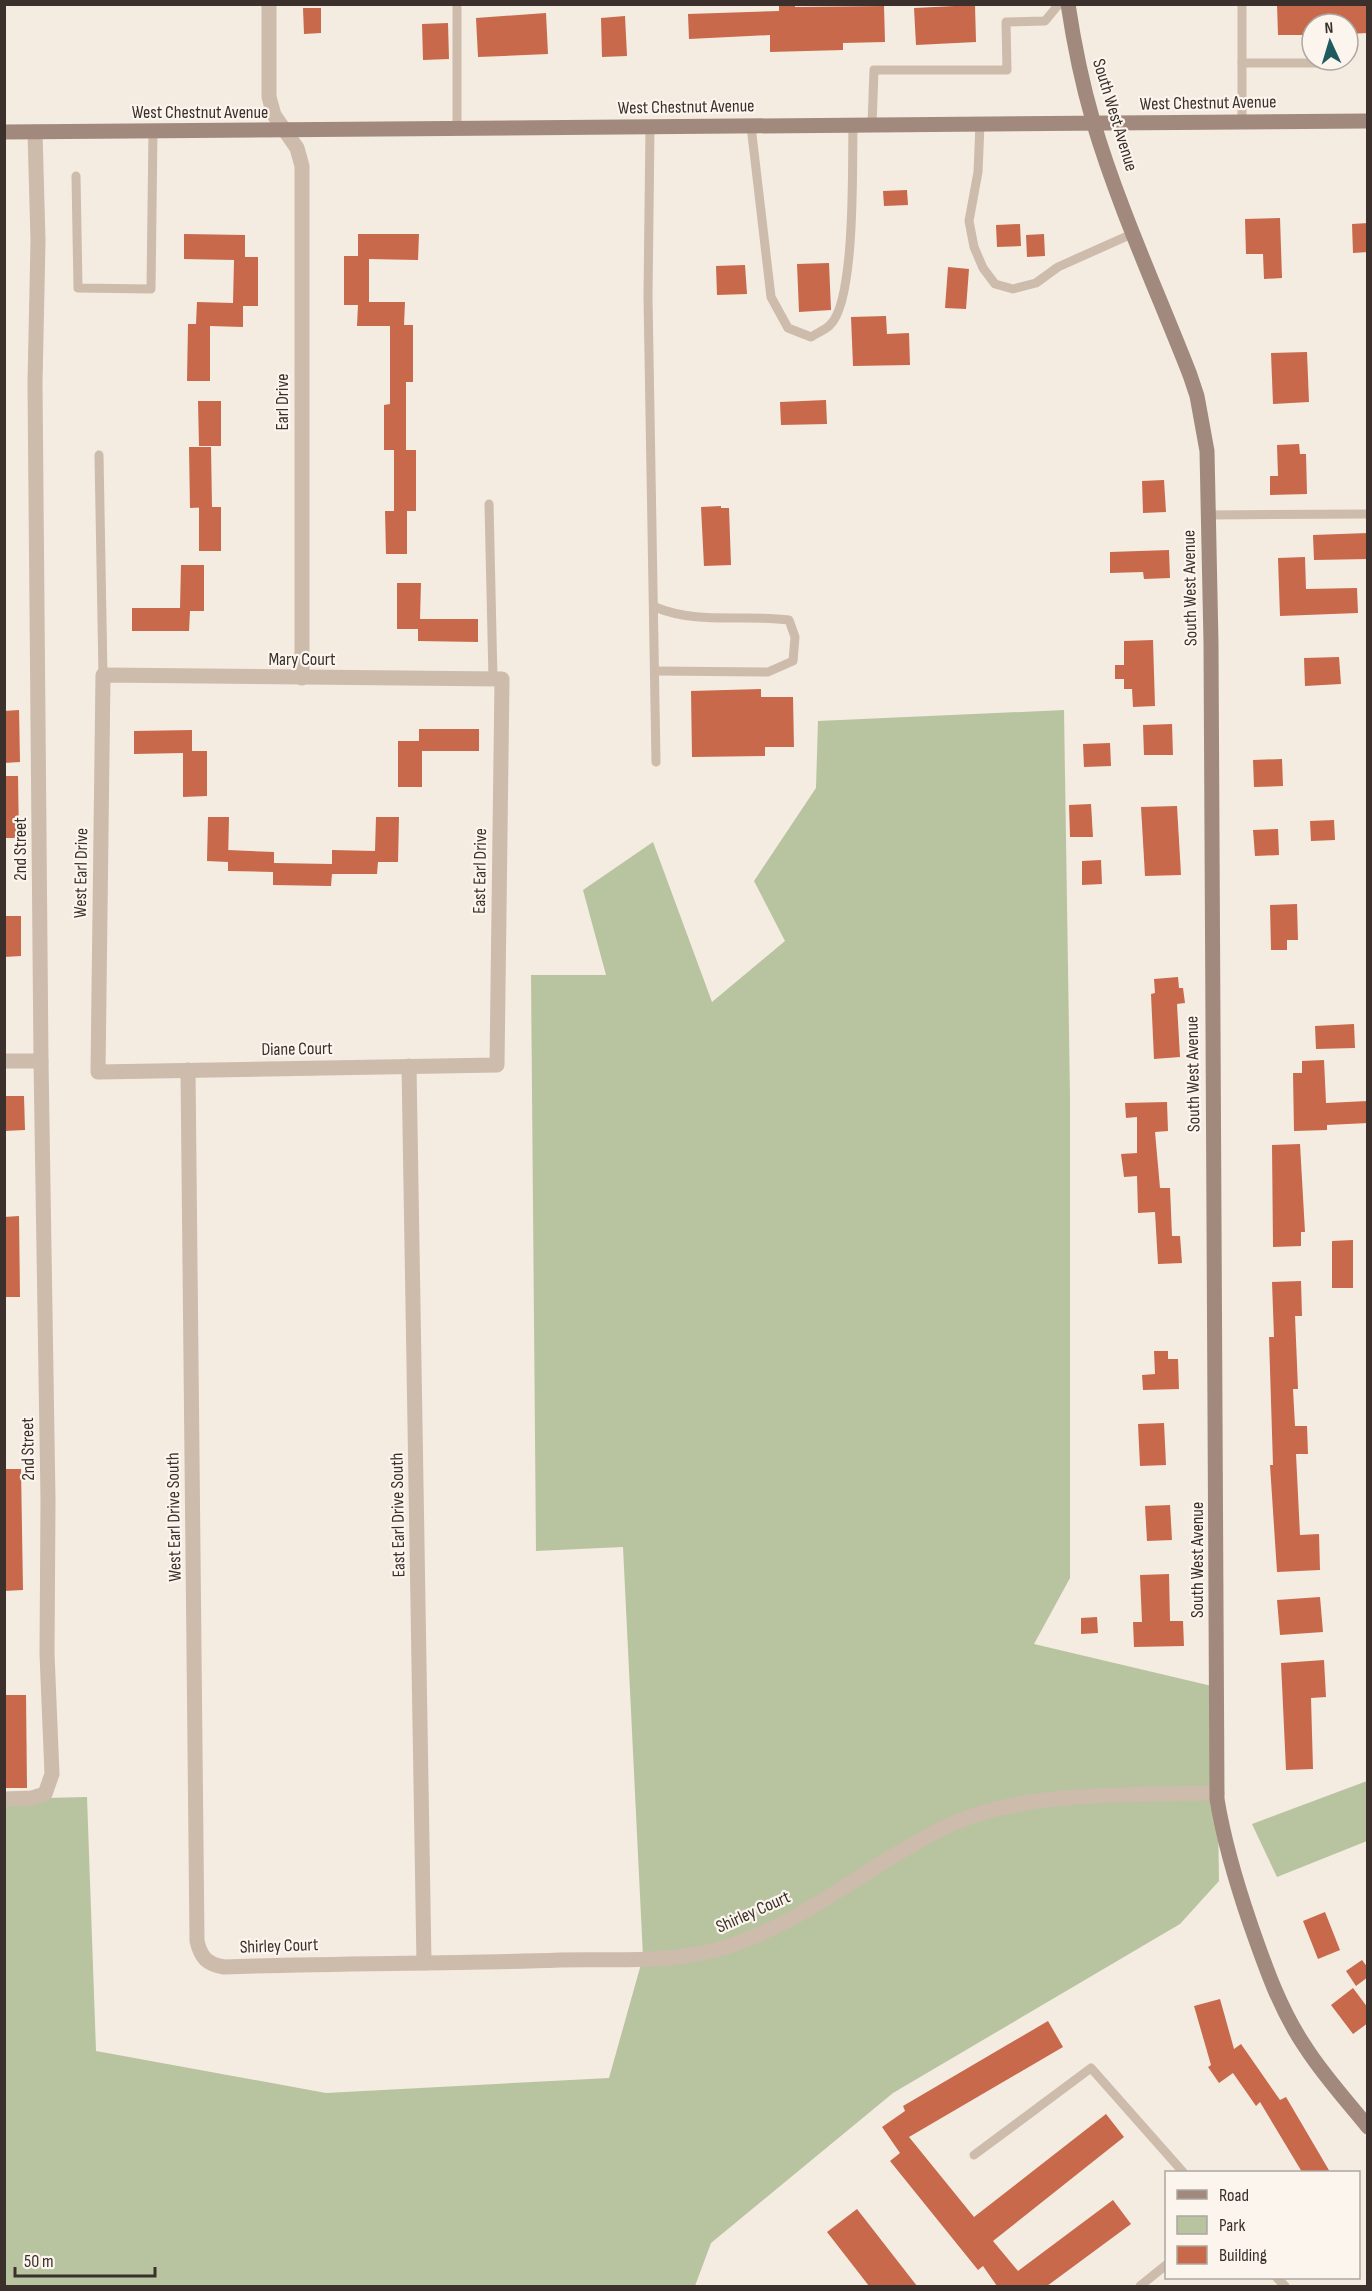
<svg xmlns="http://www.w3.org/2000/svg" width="1372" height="2291" viewBox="0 0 1372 2291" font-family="'Sofia Sans Condensed',sans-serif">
<rect width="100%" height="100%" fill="#f4ebe1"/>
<g fill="#b8c4a0">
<polygon points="1064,710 1070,1097 1070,1578 1034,1644 1216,1687 1219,1881 1180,1924 893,2093 711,2243 695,2286 5,2286 4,1799 87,1797 96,2051 326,2093 609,2078 643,1957 623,1547 536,1551 531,975 606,975 583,890 653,842 712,1002 785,941 754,881 816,788 818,721"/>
<polygon points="1367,1781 1367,1841 1277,1877 1252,1824"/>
</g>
<g fill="#c8694b">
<polygon points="779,4 795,4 795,7 884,6 885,42 843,43 843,50 770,52 770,35 689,39 688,14 779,11"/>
<polygon points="1277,4 1368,4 1368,33 1348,34 1348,24 1312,24 1312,35 1278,35"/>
<polygon points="975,5 976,42 916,45 914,8"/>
<polygon points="303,8 321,8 321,33 304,34"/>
<polygon points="546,13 548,54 478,57 476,18"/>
<polygon points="625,16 627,56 602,57 601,18"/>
<polygon points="448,23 449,59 423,60 422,24"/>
<polygon points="907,190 908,205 884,206 883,191"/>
<polygon points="1280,218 1282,278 1264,279 1263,254 1246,254 1245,219"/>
<polygon points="1368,223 1368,252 1353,253 1352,224"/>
<polygon points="1020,224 1021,246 997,247 996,225"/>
<polygon points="184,234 245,235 245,257 258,257 258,306 243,306 243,327 210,326 210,381 187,381 188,324 196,324 197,302 233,303 234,260 184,259"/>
<polygon points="358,234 419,234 418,260 369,259 369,302 405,302 404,325 413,325 413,382 406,382 406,450 416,450 416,511 394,511 394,450 384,450 384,405 390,404 390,326 357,326 358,305 344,305 344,256 358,256"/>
<polygon points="1044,234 1045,256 1027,257 1026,235"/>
<polygon points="829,263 831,310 799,312 797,264"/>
<polygon points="745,265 747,294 717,295 716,266"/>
<polygon points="948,267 969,269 966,309 945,308"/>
<polygon points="886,316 887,334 909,333 910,365 853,366 851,317"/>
<polygon points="1307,352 1309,402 1273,404 1271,353"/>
<polygon points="826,400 827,424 781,425 780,402"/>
<polygon points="198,401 221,401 221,446 199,446"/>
<polygon points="1299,444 1300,454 1306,454 1307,494 1270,495 1270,476 1278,476 1277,445"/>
<polygon points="189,447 211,447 212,507 190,508"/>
<polygon points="1164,480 1166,512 1143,513 1142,481"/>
<polygon points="721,506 721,508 729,508 731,565 704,566 701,507"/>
<rect x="199" y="507" width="22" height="44"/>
<polygon points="385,511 407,511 407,554 386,554"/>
<polygon points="1368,533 1368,559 1314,560 1313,535"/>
<polygon points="1169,550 1170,578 1144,579 1143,572 1110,573 1110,552"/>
<polygon points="1305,557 1306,589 1357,588 1358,613 1280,616 1278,558"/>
<polygon points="181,565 204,565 204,611 190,611 189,631 132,631 132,608 180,608"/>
<polygon points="397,583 421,583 420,619 478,619 478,642 418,641 418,629 397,629"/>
<polygon points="1153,640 1155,706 1133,707 1132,689 1124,689 1124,679 1115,679 1115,665 1124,665 1124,641"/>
<polygon points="1339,657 1341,684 1305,686 1304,658"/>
<polygon points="761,689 761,697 793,697 794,747 765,747 765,756 692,757 691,691"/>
<polygon points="19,710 20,762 4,763 4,711"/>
<polygon points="1172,724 1173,755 1144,755 1143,725"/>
<polygon points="419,729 479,729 479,751 422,751 422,787 398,787 398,741 419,741"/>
<polygon points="192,730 192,751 207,751 207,796 183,797 183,753 134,754 134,731"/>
<polygon points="1110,743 1111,766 1084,767 1083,744"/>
<polygon points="1282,759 1283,786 1254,787 1253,760"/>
<polygon points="4,776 18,776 19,838 4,838"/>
<polygon points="1091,804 1093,837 1070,837 1069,805"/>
<polygon points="1177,806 1181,875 1145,876 1141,807"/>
<polygon points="208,817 229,817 228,862 207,861"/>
<polygon points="376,817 399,817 398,862 378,862 377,874 332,874 331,886 273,885 273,872 228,871 228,850 274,852 274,863 332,864 332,850 375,851"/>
<polygon points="1334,820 1335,840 1311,841 1310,821"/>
<polygon points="1278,829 1279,855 1255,856 1253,830"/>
<polygon points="1101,860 1102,884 1082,885 1082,861"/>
<polygon points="1297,904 1298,940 1287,940 1287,950 1271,950 1270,905"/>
<polygon points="4,916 21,916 21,956 4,957"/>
<polygon points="1178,977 1179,988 1183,988 1185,1003 1177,1004 1180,1057 1154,1059 1151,994 1155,993 1154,979"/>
<polygon points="1354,1024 1355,1048 1316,1049 1315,1026"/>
<polygon points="1324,1060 1326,1103 1368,1101 1368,1123 1327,1125 1327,1130 1294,1131 1293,1073 1302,1073 1302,1061"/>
<polygon points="4,1096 24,1096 25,1130 4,1131"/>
<polygon points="1167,1102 1168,1131 1155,1132 1160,1188 1170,1188 1172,1236 1180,1236 1182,1263 1158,1264 1155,1212 1138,1213 1137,1176 1124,1177 1121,1154 1137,1153 1137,1117 1126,1118 1125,1103"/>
<polygon points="1300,1144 1305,1232 1301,1232 1301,1246 1273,1247 1272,1145"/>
<polygon points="19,1216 20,1297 4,1297 4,1217"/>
<polygon points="1353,1240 1353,1288 1332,1288 1332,1241"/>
<polygon points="1301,1281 1302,1316 1295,1316 1298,1389 1293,1389 1295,1426 1307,1426 1308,1454 1296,1454 1300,1535 1319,1534 1320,1570 1277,1572 1270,1465 1273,1465 1269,1337 1274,1337 1272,1282"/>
<polygon points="1154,1351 1168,1351 1168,1359 1178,1359 1179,1389 1143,1390 1142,1375 1155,1374"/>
<polygon points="1164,1423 1166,1465 1140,1466 1138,1424"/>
<polygon points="4,1469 21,1469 23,1590 4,1591"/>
<polygon points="1170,1505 1172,1540 1147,1541 1145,1506"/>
<polygon points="1169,1574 1170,1621 1183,1621 1184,1646 1134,1647 1133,1622 1142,1622 1140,1575"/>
<polygon points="1320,1597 1323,1632 1280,1635 1277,1600"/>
<polygon points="1097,1617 1098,1633 1081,1634 1081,1618"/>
<polygon points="1324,1660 1326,1697 1311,1698 1313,1769 1286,1770 1281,1663"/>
<polygon points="4,1695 26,1695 27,1788 4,1788"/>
<polygon points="1325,1912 1340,1950 1318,1959 1303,1921"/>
<polygon points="1362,1960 1368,1968 1368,1977 1356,1986 1346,1971"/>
<polygon points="1353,1988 1368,2008 1368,2023 1353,2034 1331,2005"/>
<polygon points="1220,1999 1234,2049 1241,2044 1280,2100 1286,2097 1330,2172 1302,2172 1260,2102 1256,2106 1233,2073 1219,2083 1208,2067 1211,2065 1194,2006"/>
<polygon points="1048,2021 1063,2047 909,2137 974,2217 1106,2114 1124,2137 993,2241 1018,2271 1113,2200 1131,2224 1047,2286 997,2286 983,2266 978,2270 890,2161 900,2153 882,2127 905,2111 903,2106"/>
<polygon points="857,2209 917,2286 869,2286 827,2232"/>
</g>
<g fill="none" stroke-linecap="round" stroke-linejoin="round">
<g stroke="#cdbbac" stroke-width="9">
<polyline points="457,4 457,129"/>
<polyline points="1242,4 1242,122"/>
<polyline points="1242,63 1326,63"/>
<polyline points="980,124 978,172 969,221 974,247 983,268 995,284 1013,289 1036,283 1058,267 1134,233"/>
<polyline points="872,125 874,70 1007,70 1006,22 1045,21 1059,4"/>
<path d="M751 126 771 297 788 328 811 337C817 333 825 330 830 325 856 301 852 163 853 125"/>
<polyline points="650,127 648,297 656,762"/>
<polyline points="76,176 78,288 151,289 153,131"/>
<polyline points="99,455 103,675"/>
<polyline points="489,504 493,679"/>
<polyline points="1207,515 1368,514"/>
<path d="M655 607C698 625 743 614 789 620L795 637 793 661 768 672 656 671"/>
<polyline points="974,2155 1091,2068 1183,2172"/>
<polyline points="1277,2278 1285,2286"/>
<polyline points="1140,2286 1166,2265"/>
</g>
<g stroke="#cdbbac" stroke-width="15">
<polyline points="269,4 269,97 274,115 297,148 302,166 302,678"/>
<polygon points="103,675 502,679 497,1065 98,1072"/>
<polyline points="4,1061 41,1061"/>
<polyline points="409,1066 424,1963"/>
<path d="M188 1070 197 1941C201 1958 207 1964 224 1967 336 1963 448 1964 560 1960 611 1959 666 1963 715 1950 795 1929 861 1871 933 1833 992 1802 1054 1797 1119 1795 1152 1794 1184 1793 1217 1793"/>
<polyline points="4,1799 32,1798 45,1794 52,1774 47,1654 48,1500 41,1061 35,383 38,241 35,132"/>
</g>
<g stroke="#a18a7d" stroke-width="15">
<path d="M1068 4C1074 44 1082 83 1093 121 1118 206 1158 293 1190 375L1197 396 1207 451 1211 643 1217 1799C1224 1842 1236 1882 1250 1923 1265 1966 1280 2010 1306 2048 1324 2076 1347 2101 1368 2127"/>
<polyline points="4,132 1368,121"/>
</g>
</g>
<g text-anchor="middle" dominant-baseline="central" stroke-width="4.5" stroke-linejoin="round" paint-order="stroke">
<g font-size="18" fill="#3b302b" stroke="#fbf5ee">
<text transform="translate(1208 103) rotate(-1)">West Chestnut Avenue</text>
<text transform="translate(686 107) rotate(-1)">West Chestnut Avenue</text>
<text x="200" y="112">West Chestnut Avenue</text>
<text transform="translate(1115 115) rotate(73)">South West Avenue</text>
<text transform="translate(282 402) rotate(-90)">Earl Drive</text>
<text transform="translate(1190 588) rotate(-91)">South West Avenue</text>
<text x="302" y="659">Mary Court</text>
<text transform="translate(20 849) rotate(-90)">2nd Street</text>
<text transform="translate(480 871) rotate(-89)">East Earl Drive</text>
<text transform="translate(81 873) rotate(-89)">West Earl Drive</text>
<text transform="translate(297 1049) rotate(-1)">Diane Court</text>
<text transform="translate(1193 1074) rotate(-91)">South West Avenue</text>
<text transform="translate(28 1449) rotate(-91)">2nd Street</text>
<text transform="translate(398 1515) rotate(-91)">East Earl Drive South</text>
<text transform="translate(174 1517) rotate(-91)">West Earl Drive South</text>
<text transform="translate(1197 1560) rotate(-90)">South West Avenue</text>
<text transform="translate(753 1912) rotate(-24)">Shirley Court</text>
<text transform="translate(279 1946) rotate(-2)">Shirley Court</text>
</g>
</g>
<rect width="1372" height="2291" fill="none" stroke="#3b302b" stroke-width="12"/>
<rect x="1165" y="2171" width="195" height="108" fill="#fbf5ee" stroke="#aea6a0" stroke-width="1.5"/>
<rect x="1177" y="2190" width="30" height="9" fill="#a18a7d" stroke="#aea6a0" stroke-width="1.5"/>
<text x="1219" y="2201" font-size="18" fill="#3b302b">Road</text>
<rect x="1177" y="2216" width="30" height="18" fill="#b8c4a0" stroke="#aea6a0" stroke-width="1.5"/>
<text x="1219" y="2231" font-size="18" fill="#3b302b">Park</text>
<rect x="1177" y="2246" width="30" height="18" fill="#c8694b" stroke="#aea6a0" stroke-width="1.5"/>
<text x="1219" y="2261" font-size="18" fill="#3b302b">Building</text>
<g transform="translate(1330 42) rotate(356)"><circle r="28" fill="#fbf5ee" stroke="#aea6a0" stroke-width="1.5"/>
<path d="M0-4.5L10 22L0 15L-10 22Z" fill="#1f5a5e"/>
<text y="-9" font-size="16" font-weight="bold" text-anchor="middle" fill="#3b302b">N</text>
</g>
<path d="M15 2267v9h140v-9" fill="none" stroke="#3b302b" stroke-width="3"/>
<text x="24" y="2267" font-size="18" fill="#3b302b" stroke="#fbf5ee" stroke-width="4.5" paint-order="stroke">50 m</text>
</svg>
